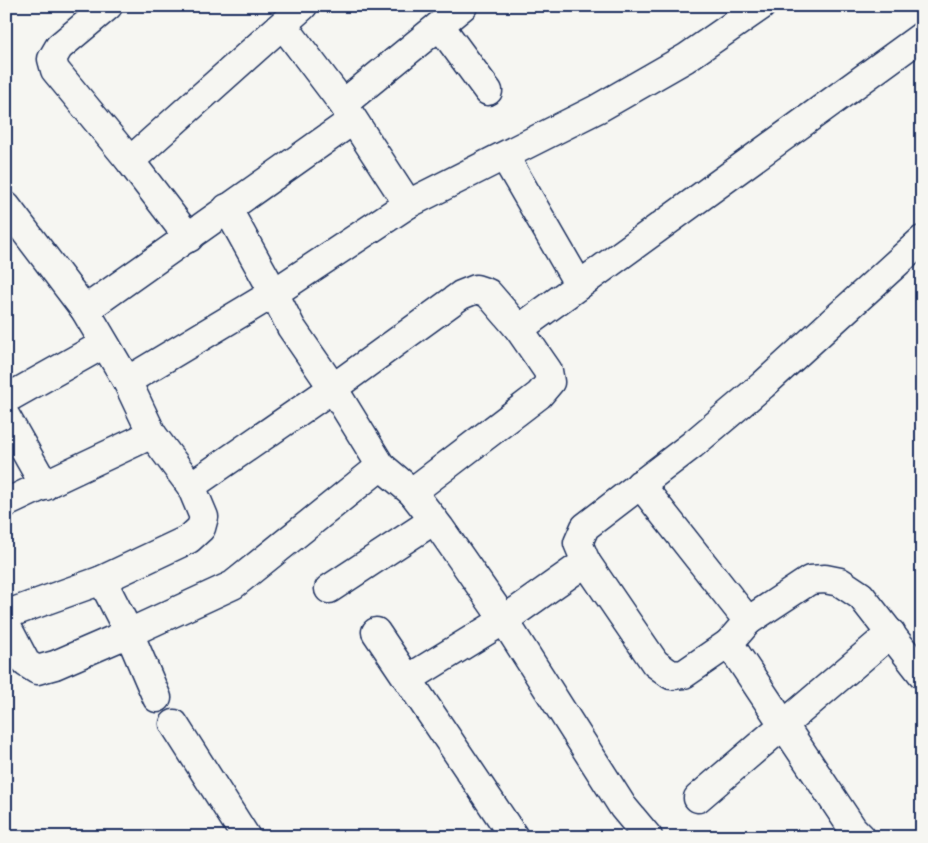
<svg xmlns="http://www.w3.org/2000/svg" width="928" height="843" viewBox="0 0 928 843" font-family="'Patrick Hand',sans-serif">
<rect width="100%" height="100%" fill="#f6f6f2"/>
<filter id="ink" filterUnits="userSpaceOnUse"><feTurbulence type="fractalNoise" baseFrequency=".02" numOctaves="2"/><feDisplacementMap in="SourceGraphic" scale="10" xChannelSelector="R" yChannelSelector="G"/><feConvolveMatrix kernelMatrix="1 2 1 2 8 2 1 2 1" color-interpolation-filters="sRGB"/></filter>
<g filter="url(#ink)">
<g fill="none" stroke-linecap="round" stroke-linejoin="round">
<g stroke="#1b2f5e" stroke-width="31">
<g id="minor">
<polyline points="108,6 59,47 52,59 55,70 130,161 189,238"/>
<polyline points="283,25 343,104 408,204 597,109 686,58 761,6"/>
<polyline points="440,26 488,91"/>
<polyline points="343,104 463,6"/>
<polyline points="505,157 579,285"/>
<polyline points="130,161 303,6"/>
<polyline points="6,206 85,310 127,381 152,434 191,486 204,517 201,528 189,539 102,580 16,611 6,617"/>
<polyline points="227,208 274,293 291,327 333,388 381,466 412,492 440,528 504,620 623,807 648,837"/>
<path d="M85 310C175 247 263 183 353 120"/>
<polyline points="519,329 922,36"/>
<polyline points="127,381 274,293 408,204"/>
<polyline points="6,399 104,344"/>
<polyline points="6,417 45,486"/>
<polyline points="640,484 748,621 729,643 853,829 861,837"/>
<polyline points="191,486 333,388 461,295 476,289 488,293 519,329 548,371 550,382 539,395 412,492"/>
<polyline points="6,503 152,434"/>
<polyline points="586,562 655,663 671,675 684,674 729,643"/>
<polyline points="102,580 129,633 157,698"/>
<polyline points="329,589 434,520"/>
<polyline points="748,621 810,580 825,579 840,582 861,596 922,674"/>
<polyline points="6,625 26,663 37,670 55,665 129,633 233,585 381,466"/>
<polyline points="376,632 514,837"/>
<polyline points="408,679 504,620 586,562 578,543 585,527 692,445 763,385 922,240"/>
<polyline points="174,724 246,837"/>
<polyline points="698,798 891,633"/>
</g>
</g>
<use href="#minor" stroke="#f6f6f2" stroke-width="28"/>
</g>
</g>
<rect width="928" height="843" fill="none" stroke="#f6f6f2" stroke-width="25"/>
<rect x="12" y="12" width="903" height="818" fill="none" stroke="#1b2f5e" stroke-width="2" filter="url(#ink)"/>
</svg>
